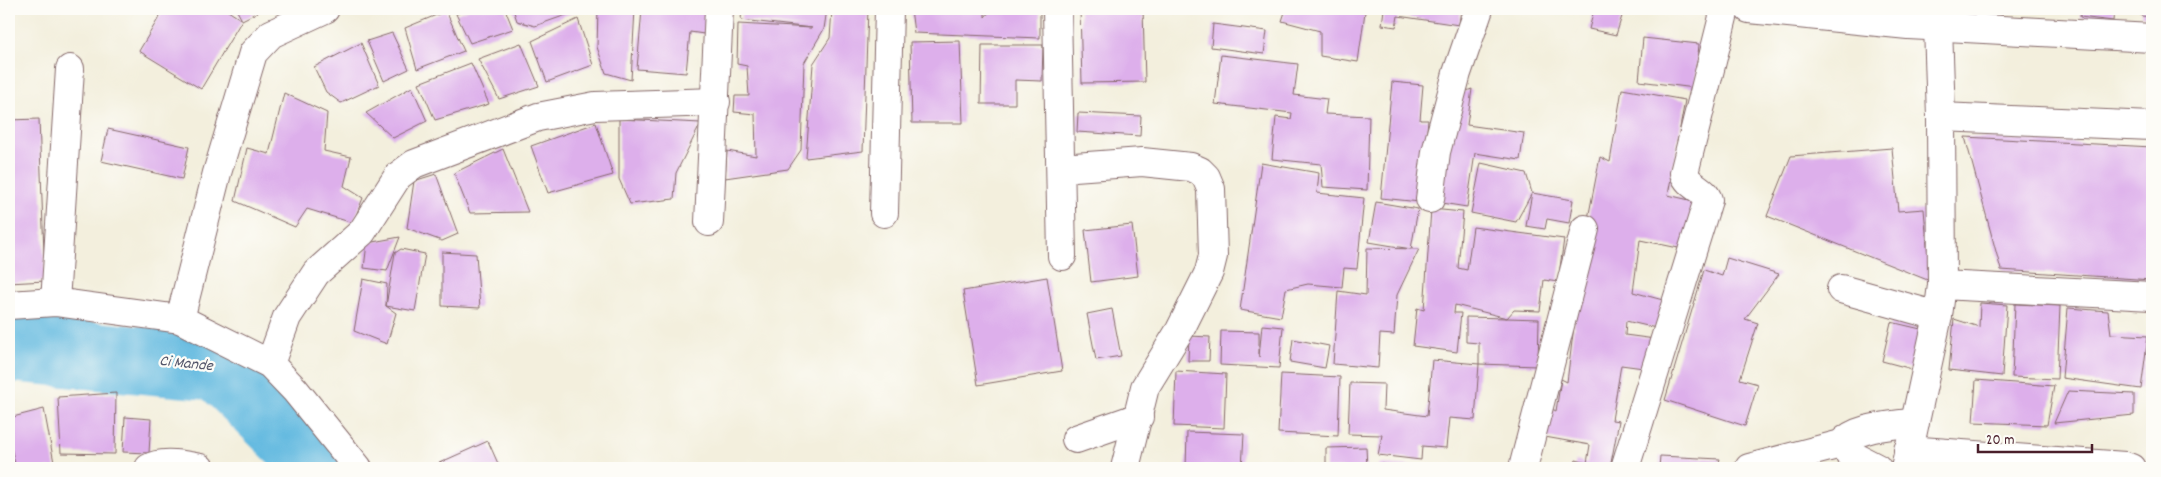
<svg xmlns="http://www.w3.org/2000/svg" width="2161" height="477" viewBox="0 0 2161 477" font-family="Dekko,sans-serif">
<rect width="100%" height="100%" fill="#fdfcf7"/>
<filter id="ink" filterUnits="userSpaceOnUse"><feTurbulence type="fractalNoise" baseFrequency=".02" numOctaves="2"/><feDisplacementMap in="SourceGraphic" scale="10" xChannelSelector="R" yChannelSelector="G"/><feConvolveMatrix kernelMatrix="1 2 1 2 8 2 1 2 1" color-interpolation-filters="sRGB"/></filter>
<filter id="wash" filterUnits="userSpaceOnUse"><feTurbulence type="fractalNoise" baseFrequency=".0096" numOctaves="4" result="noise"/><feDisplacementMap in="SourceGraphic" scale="20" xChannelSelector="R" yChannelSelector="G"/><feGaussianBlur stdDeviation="1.12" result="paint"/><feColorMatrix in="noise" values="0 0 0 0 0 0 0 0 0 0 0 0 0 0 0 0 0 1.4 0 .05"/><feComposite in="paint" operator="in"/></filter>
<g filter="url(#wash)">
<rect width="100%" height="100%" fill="#f3efdd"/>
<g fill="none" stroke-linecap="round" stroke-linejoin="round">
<polyline stroke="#64bae0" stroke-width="68" points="9,348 219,367 322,468"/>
</g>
<g id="blocks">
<g fill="#ddafeb">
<polygon points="164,9 225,9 242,20 201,89 139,51"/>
<polygon points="236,9 264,9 242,20"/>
<polygon points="469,9 505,9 513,29 470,43 456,14"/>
<polygon points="513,9 583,9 535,26 517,21"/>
<polygon points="598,9 635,9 631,80 606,73 597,47"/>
<polygon points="642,9 706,9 704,34 690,32 686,73 637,69"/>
<polygon points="742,9 827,9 824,29 804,63 801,150 788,169 725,178 727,151 756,156 755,114 734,112 735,96 749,96 747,66 737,64 738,24 812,28 741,20"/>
<polygon points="832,9 868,9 863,151 806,158 813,64 830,38"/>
<polygon points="911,9 985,9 985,17 992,9 1040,9 1040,38 914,33"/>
<polygon points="1080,9 1143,9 1145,82 1082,83"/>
<polygon points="1286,9 1346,9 1365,12 1358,62 1320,56 1320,31 1282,21"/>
<polygon points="1384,9 1461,9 1459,25 1398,16 1396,27 1382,25"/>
<polygon points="1597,9 1616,9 1623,13 1616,35 1589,29 1594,10"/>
<polygon points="2081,9 2114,9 2113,21 2080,17"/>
<polygon points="2142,9 2152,9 2152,17 2141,16"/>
<polygon points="446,11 464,51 417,69 405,28"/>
<polygon points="578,19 593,65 547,82 532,41"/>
<polygon points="1213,24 1267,31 1264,54 1211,47"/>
<polygon points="392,33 409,69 384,81 367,41"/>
<polygon points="1643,38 1699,44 1695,88 1639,81"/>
<polygon points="960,41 963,123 912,123 910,42"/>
<polygon points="361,43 379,85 341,103 326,92 314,67"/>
<polygon points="521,43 539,86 499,99 478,59"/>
<polygon points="982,45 1043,45 1042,81 1015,80 1015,104 981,104"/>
<polygon points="1221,55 1298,64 1294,95 1327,99 1325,114 1369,116 1367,190 1323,187 1321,164 1272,159 1276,117 1291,119 1292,113 1215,104"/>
<polygon points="471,63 489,104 435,120 419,83"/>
<polygon points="1392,82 1423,85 1420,120 1428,120 1420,202 1381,198"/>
<polygon points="412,87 427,121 393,138 366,113"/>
<polygon points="1472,89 1467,125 1524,133 1520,160 1475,153 1467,207 1435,202 1455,95"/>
<polygon points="1622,89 1685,100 1668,195 1698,202 1688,250 1640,240 1633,292 1663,300 1656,328 1626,321 1625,335 1655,339 1651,369 1621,365 1612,420 1619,421 1610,468 1574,468 1576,460 1587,463 1590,445 1545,437 1550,408 1556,411 1561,379 1567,382 1586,229 1600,157 1610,162"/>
<polygon points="284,93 327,113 324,151 351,157 344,186 363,198 353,223 307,209 295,227 235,201 247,148 269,154"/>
<polygon points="1078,113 1141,116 1140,136 1077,132"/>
<polygon points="39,119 45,281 9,283 9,120"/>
<polygon points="619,119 701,123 676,173 674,199 630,204 619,179"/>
<polygon points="596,123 613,175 548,193 531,146"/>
<polygon points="108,129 189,147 182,179 101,161"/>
<polygon points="1965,137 2152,147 2152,280 2001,270"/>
<polygon points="1892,148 1898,211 1924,209 1930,281 1767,216 1791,156"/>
<polygon points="503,149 528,212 470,213 454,173"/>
<polygon points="1261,163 1319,173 1317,193 1364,198 1357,269 1344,268 1342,287 1308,284 1286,289 1281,317 1240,310"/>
<polygon points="1481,163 1526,173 1532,193 1573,200 1569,223 1547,219 1545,229 1526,226 1532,193 1516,222 1471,213"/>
<polygon points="436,174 458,234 442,241 407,228 414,181"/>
<polygon points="1376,202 1418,209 1411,249 1369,242"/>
<polygon points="1431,209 1463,212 1458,268 1467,270 1473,227 1564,239 1558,282 1544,280 1540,311 1514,310 1507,318 1539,319 1538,366 1479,364 1479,343 1466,342 1466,317 1507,318 1455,305 1454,313 1461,313 1457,352 1413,346 1417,308 1424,310"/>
<polygon points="1132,225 1138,276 1091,282 1085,230"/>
<polygon points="400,237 387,271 364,268 367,243"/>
<polygon points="1367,248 1419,249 1397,295 1394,335 1380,334 1378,368 1333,364 1338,291 1366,295"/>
<polygon points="401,249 425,254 415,311 386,306 396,313 387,344 354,331 363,279 387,284 386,306 395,253"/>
<polygon points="442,252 476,254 480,308 442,306"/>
<polygon points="1727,258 1779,274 1745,319 1758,323 1740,379 1758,384 1745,426 1665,400 1704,270 1722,276"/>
<polygon points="1047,277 1062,371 978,385 963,291"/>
<polygon points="1980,303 2007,305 2002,376 1949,370 1954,319 1979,327"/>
<polygon points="2015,304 2060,306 2057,379 2012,377"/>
<polygon points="2068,308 2108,311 2111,334 2148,336 2141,389 2062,378"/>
<polygon points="1112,309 1121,356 1096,360 1087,314"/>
<polygon points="1891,322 1925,330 1916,370 1882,361"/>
<polygon points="1262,325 1283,327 1279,368 1220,365 1221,331 1259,332 1259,357"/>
<polygon points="1189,336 1210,337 1209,361 1188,361"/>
<polygon points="1293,339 1329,346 1325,368 1290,362"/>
<polygon points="1432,360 1479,364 1475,420 1449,418 1446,448 1422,446 1421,460 1378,455 1382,435 1348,434 1350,383 1384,384 1383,410 1427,416"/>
<polygon points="1176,371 1226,374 1224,428 1174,426"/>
<polygon points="1281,374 1340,377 1338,436 1278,433"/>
<polygon points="1976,380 2054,386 2047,425 1973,422"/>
<polygon points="2068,391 2134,394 2134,415 2054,423"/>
<polygon points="116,393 115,454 61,453 58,397"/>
<polygon points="44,409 55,468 16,468 9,439 9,418"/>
<polygon points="125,417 151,419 149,453 123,452"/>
<polygon points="1187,432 1244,434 1242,468 1186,468"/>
<polygon points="488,441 500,468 428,468"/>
<polygon points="1366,447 1367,468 1326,468 1326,448"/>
<polygon points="1660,456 1720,459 1717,468 1659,468"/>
<polygon points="1379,464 1431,467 1430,468 1379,468"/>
</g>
</g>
</g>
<g filter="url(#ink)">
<use href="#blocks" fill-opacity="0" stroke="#856869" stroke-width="1"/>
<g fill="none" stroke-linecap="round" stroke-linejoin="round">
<g stroke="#856869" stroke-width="30">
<g id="minor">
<polyline points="1057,9 1062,256"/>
<polyline points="1749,9 1908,25 2152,38"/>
<polyline points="1941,117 2152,126"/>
<polyline points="1061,168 1142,162 1191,167 1200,171 1206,177 1211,189 1213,256 1209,272 1180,330 1145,387 1125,468"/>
<polyline points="1430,199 1436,152 1457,73 1479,9"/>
<polyline points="884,213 889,9"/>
<polyline points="709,222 719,9"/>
<polyline points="1942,285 2152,296"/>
<polyline points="1841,289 1938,316"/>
<polyline points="55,302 70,69"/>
<polyline points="9,305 55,302 180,319 270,364 295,390 358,468"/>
<polyline points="180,319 217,173 253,53 271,34 325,9"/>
<polyline points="270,364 287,317 316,273 362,232 398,176 414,164 538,117 595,106 716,102"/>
<polyline points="1076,439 1139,417"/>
<polyline points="1841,444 1850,454 1877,468"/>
<polyline points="1908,450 2125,466 2131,468"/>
<path d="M149 468C162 460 186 465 200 468"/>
<polyline points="1523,468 1585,229"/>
<path d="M1625 468 1708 200C1705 189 1688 186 1684 173L1725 9"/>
<path d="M1749 468 1841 444C1857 426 1891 426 1915 422"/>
<polyline points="1905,468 1938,316 1942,285 1941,117 1938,26"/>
</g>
</g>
<use href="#minor" stroke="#fff" stroke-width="28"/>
</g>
</g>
<g text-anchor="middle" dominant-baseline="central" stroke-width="4.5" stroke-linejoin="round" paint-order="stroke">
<g font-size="16" font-style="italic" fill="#53556a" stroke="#fdfcf7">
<text transform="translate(186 364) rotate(6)">Ci Mande</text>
</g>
</g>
<rect width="2161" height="477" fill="none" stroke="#fdfcf7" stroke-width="30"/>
<path d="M1978 444v8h114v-8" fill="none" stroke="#4a1f2b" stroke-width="2.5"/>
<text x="1986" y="444" font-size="15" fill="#4a1f2b" stroke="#fdfcf7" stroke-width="4" paint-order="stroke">20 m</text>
</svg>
